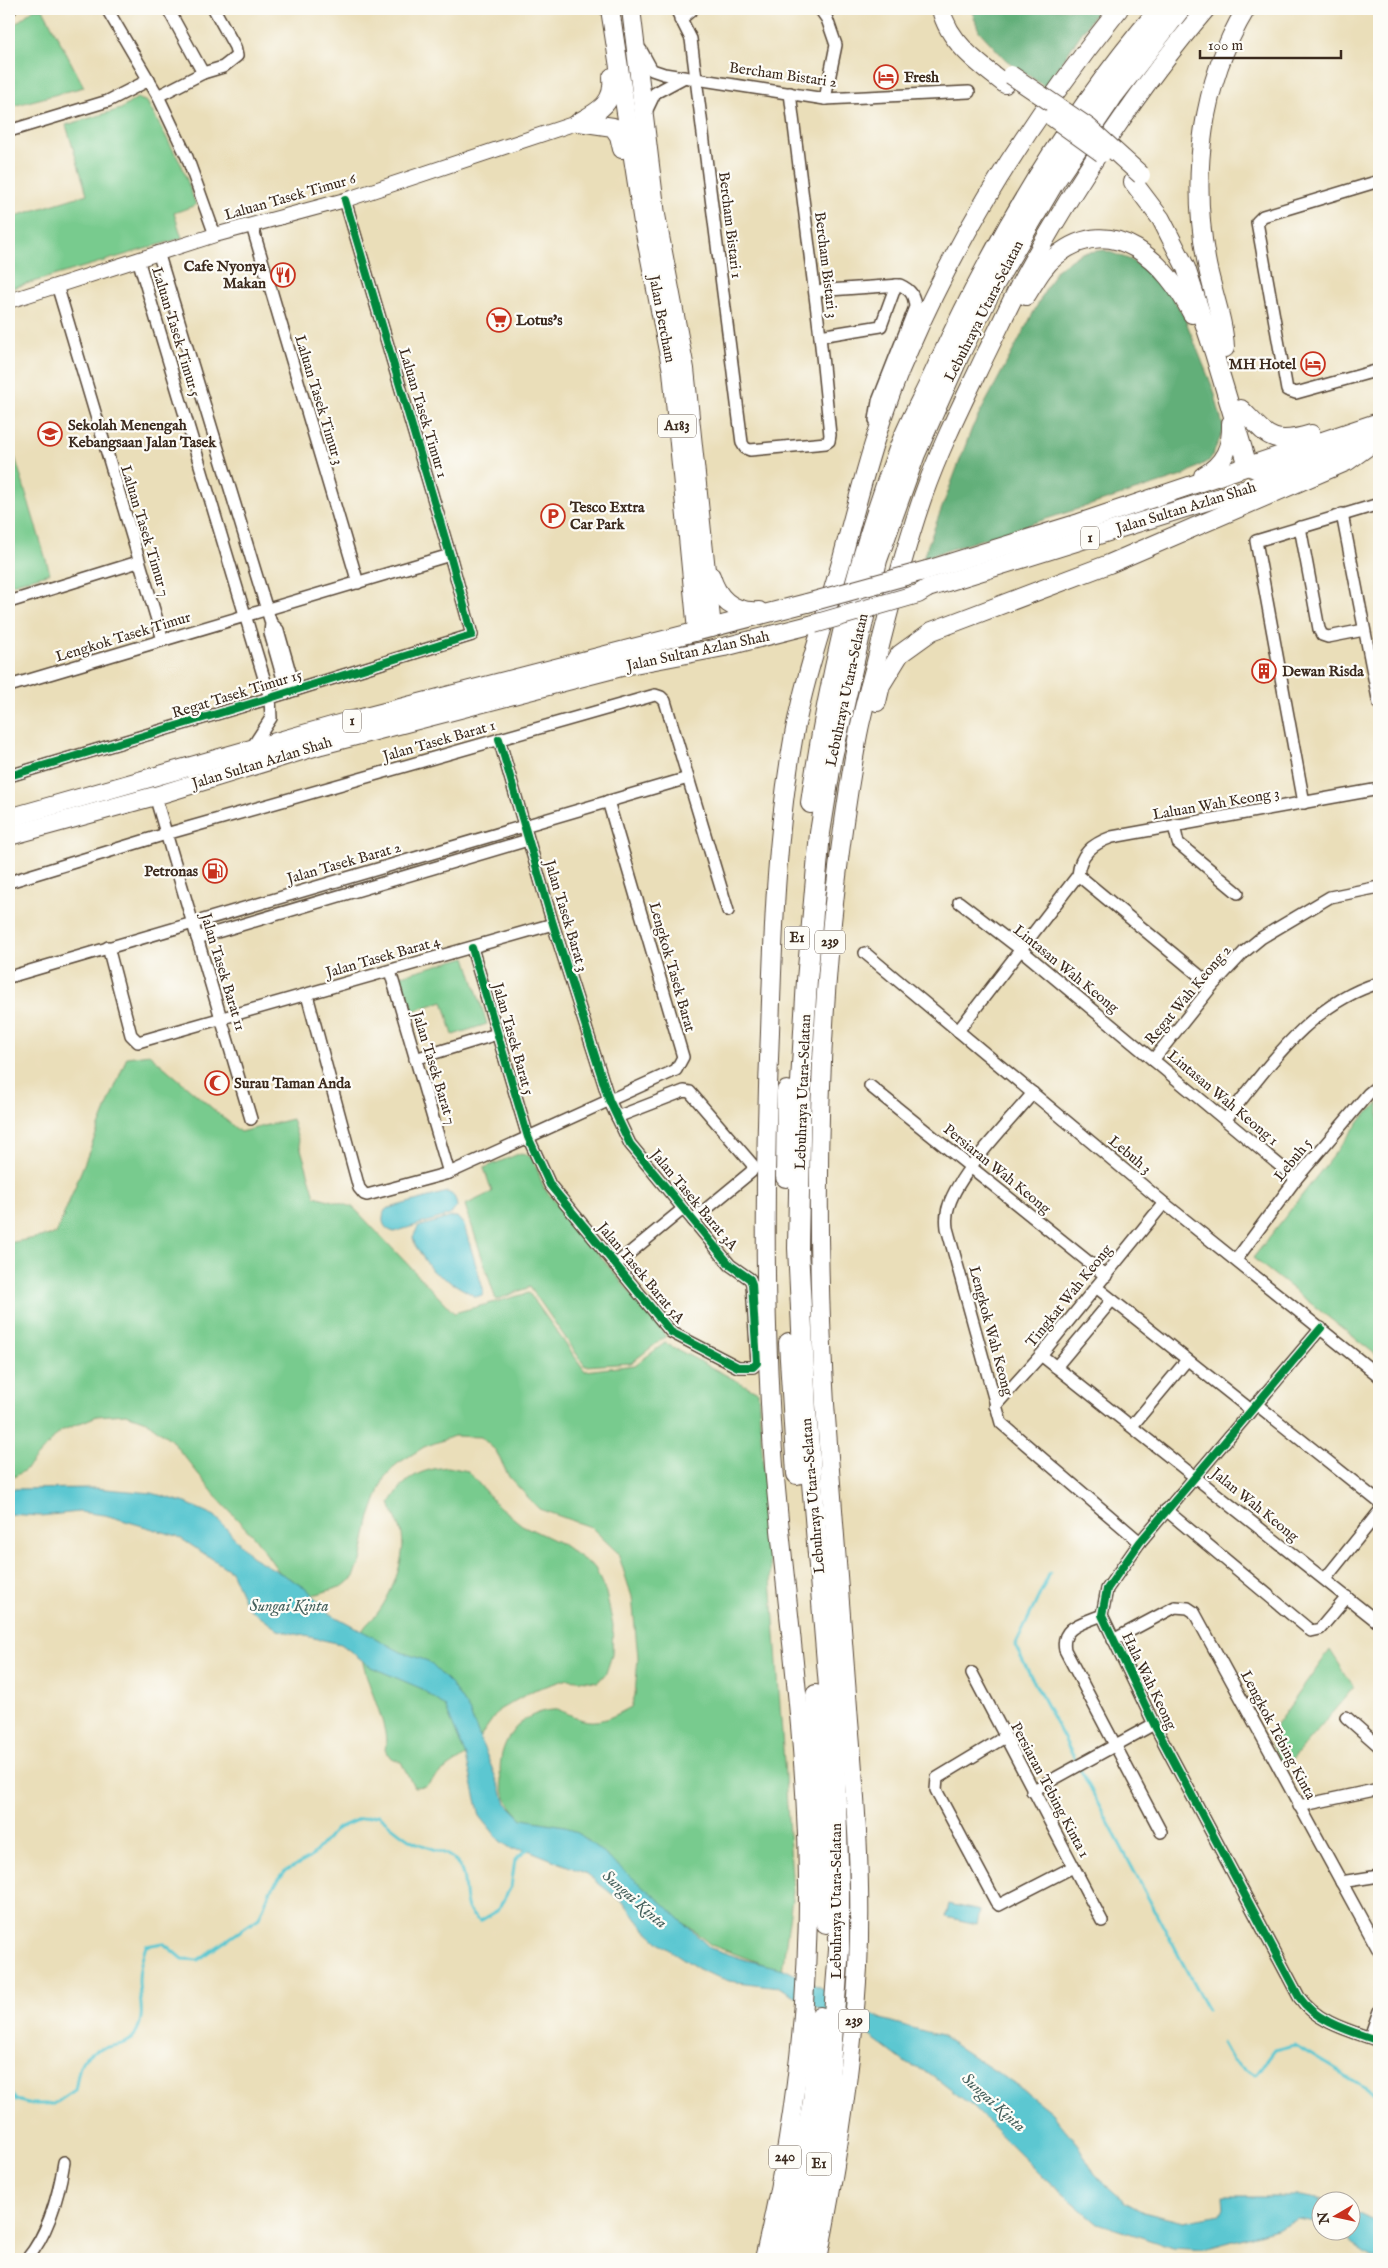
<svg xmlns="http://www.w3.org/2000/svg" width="1388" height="2268" viewBox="0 0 1388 2268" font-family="'IM FELL English',serif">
<rect width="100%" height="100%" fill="#fdfcf7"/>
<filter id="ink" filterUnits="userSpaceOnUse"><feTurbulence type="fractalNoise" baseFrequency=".02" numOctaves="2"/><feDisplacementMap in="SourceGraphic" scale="10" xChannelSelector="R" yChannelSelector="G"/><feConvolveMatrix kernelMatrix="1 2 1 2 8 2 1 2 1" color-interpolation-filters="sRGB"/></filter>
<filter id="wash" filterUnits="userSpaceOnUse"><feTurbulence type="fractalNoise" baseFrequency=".0096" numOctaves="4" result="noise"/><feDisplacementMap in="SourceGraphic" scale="20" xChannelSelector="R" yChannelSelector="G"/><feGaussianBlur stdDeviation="1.12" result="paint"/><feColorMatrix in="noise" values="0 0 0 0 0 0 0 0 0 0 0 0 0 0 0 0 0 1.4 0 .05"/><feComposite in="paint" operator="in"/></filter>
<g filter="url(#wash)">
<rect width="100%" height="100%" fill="#eadeb9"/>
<g fill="#78cb8e" stroke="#5a7a56">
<polygon points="34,9 43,9 84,87 9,107 9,29"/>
<polygon points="137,98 147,102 182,166 196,205 174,213 182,238 9,289 9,218 87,194 66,125 121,109"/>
<polygon points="15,457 50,573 9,585 9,458"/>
<polygon points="466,957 487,1024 453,1035 443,1001 410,1012 399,976"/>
<path d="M149 1054 240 1132 292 1119 315 1196 353 1207 454 1313 529 1293 585 1371 635 1365 665 1343 758 1392 793 1891 782 1971 711 1945 662 1905 522 1819C518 1814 511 1808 508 1802 488 1763 507 1714 553 1710 560 1709 568 1714 575 1717 596 1727 612 1717 631 1707L635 1695 638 1657 632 1597 618 1553 591 1527 539 1509 509 1477 496 1451 481 1437 454 1436 424 1447 397 1464 384 1478 369 1520 361 1561 354 1577 343 1586 317 1594H306L279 1572 255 1538 220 1501 171 1440 146 1421 126 1414 97 1416 61 1431 25 1470 9 1480V1243L56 1234 127 1057Z"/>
<polygon points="1379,1103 1379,1357 1253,1258 1363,1117"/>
<polygon points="521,1153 533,1158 544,1188 666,1336 631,1363 585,1366 530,1287 496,1300 465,1205 492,1192 484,1168"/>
<path d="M448 1467 468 1471 496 1504 522 1525 562 1544 595 1568 606 1593 613 1625 612 1655 606 1673 598 1682 567 1679 534 1690 499 1710 467 1755 443 1771 425 1786 414 1787 401 1762 391 1758 385 1750C392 1723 356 1673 361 1635 363 1625 374 1619 379 1611 392 1593 408 1554 401 1531 398 1522 393 1513 390 1503 406 1477 418 1470 448 1467Z"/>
<polygon points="1330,1650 1354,1687 1290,1762 1279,1761 1269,1735"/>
</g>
<g fill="#62af79" stroke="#4e6c4c">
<polygon points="971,9 1098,9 1045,87 1006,60 979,31"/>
<polygon points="1104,250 1131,260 1163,283 1183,314 1214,391 1224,430 1210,460 1182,476 923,558 972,428 1056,270 1081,253"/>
</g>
<g fill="#5bc7d1" stroke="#4b7878">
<path d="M447 1192C455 1195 456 1199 457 1207L450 1215 394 1232C384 1229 381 1223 384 1212L389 1208Z"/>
<polygon points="452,1217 457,1217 464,1225 483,1289 482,1295 476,1297 432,1271 415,1245 413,1237 418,1227"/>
<polygon points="94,1488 152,1493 186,1503 215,1516 251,1556 306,1588 329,1613 401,1652 428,1661 451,1684 469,1711 506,1803 522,1819 565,1826 585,1838 664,1904 710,1948 746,1960 784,1969 881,2019 941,2036 1018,2086 1051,2112 1078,2145 1095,2175 1125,2202 1143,2212 1183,2222 1221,2215 1224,2208 1223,2196 1301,2196 1324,2200 1320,2200 1320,2223 1298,2219 1277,2229 1204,2249 1172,2247 1098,2223 1041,2175 972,2106 929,2073 907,2064 870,2036 779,1987 729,1981 702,1971 664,1946 642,1926 625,1904 585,1873 528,1850 512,1849 500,1841 480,1816 466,1757 445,1706 420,1688 371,1667 341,1644 278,1630 247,1607 231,1571 177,1536 105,1515 79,1512 40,1516 9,1514 9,1489"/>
<polygon points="949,1904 980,1911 977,1924 946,1917"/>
<polygon points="1351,2210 1379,2224 1379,2259 1370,2255 1334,2231 1350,2230"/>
</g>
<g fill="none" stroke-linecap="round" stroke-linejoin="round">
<g stroke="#5bc7d1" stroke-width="3">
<polyline points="1050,1573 1015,1646 1207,2009"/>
<polyline points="1222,2043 1232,2061 1256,2075 1275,2050 1295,2045 1379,2096"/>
<path d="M9 2091 16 2100 32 2104H54L75 2090C77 2082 78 2067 83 2060 97 2041 124 2051 134 2036 147 2016 139 2002 139 1980 139 1968 142 1958 146 1946L163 1943 182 1959 198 1960 259 1918 270 1891 285 1871 310 1858 336 1829 359 1819 378 1815C388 1823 398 1832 409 1839 423 1848 446 1849 457 1863 472 1882 456 1907 480 1921L497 1911 511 1887 515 1860 530 1847"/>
</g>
</g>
</g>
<g filter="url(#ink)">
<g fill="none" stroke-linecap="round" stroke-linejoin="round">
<g stroke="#554535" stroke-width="14">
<g id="minor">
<polyline points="107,9 158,96 187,157 215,235"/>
<polyline points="676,9 691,39 742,443 745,448 750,450 826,443 829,441 830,435 820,336 790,93"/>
<polyline points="820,9 827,19 836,45 825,99"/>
<polyline points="9,11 11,9"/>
<polyline points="680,20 693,9"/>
<polyline points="641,50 652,70 664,74 825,99 969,92"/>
<polyline points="203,73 223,67 237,56 235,47 214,9"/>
<polyline points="158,96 203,73 168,9"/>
<polyline points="645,114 655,93 683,78"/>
<polyline points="9,131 108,101 149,80"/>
<polyline points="1379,181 1263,216 1257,222 1287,390 1296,393 1379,370"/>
<polyline points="252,226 358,583"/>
<polyline points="158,252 267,610 271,623 270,633 287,693"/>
<polyline points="138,259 270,698 271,718 251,749"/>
<polyline points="57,285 163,640"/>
<path d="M815 291 900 285C911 290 914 295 915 307L878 401 875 420"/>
<polyline points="820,336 881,326 896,285"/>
<polyline points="1342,514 1379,704"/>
<polyline points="1300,527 1319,629 1322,635 1328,637 1364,630"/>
<polyline points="9,602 138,562"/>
<polyline points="271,623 278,630 295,690"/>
<polyline points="9,686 450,555"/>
<polyline points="9,776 270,698 472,635 450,555 345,200"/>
<polyline points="155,796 251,1119"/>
<polyline points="1304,803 1256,541 1379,504"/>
<polyline points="1174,826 1178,843 1238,893"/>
<path d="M1078 875C1080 854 1092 844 1112 837L1379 789"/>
<polyline points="1078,875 1212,986"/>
<polyline points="9,882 166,834 655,695 661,697 665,701 728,911"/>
<polyline points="959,902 1020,949 1296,1179"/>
<polyline points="197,938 528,840"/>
<polyline points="108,947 131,1035 138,1042 553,924"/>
<polyline points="472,948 528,1137 550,1185 671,1332 738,1367 753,1367 757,1363 752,1284 750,1279 730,1265 630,1144 609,1100 553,924 499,739"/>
<polyline points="865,953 1164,1203 1379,1376"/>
<polyline points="390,971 449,1173"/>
<polyline points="9,977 688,778"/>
<polyline points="307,995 359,1188 364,1194 367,1195 449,1173 676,1070 683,1057 608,801"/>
<polyline points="958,1031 1078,875"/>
<polyline points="415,1059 497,1034"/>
<polyline points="1153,1060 1212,986 1244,952 1261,938 1330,897 1379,887"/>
<polyline points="870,1086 1106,1276"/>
<path d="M1033 1093C1009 1122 960 1171 949 1205 946 1213 946 1220 947 1228L1001 1423 1140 1542"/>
<polyline points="617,1117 684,1091 690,1092 752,1164 753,1168 751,1172 693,1220"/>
<path d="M1226 1119C1269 1066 1310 1003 1379 983"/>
<polyline points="1236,1260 1296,1179 1368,1094 1379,1085"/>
<polyline points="615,1265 683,1209"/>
<polyline points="1096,1287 1251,1410"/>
<path d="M1321 1328 1140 1542 1107 1589 1102 1615 1154 1724 1299 1997C1317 2023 1351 2031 1379 2041"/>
<polyline points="1041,1355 1379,1623"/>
<polyline points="1056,1367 1112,1300"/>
<polyline points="1256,1404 1379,1502"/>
<polyline points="995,1406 1041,1355 1164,1203"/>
<polyline points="1132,1426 1187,1360"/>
<polyline points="1166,1510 1311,1631 1320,1629 1347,1597"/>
<polyline points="1325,1579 1379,1512"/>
<path d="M1102 1615C1084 1623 1060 1626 1065 1650L1161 1832"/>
<polyline points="1113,1640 1175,1607 1188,1608 1194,1612 1379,1951"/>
<polyline points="972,1673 1102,1921"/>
<polyline points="1346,1717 1379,1746"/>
<polyline points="1005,1737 937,1778 936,1790 996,1902 999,1905 1073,1867"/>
<polyline points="1032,1791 1154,1724"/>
<polyline points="1299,1806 1379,1789"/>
<polyline points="1341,1882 1379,1876"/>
<polyline points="1370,2037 1379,2011"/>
<path d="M27 2259C48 2234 59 2194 64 2162"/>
</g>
</g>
<g stroke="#554535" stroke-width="16">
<polyline id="tertiary" points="9,301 215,235 345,200 579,122"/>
</g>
<g stroke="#554535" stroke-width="20">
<g id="primary">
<polyline points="610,9 643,223 672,371 697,631"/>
<polyline points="631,9 656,215 685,369 712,628"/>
<path d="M941 9C948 42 980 65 1005 84"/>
<polyline points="579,122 613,127 619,136 622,149"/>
<path d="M579 122C599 111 615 103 612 77"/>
<polyline points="1133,182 1161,219 1186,268 1214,353 1248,466 1261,471 1282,471 1379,437"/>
<path d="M1026 296C1035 282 1043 266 1056 256 1114 209 1167 264 1192 314"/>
<path d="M1225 348C1224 319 1211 289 1206 259 1191 175 1201 83 1246 9"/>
<path d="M1241 409C1268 436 1271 446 1311 434"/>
<path d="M1203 476C1224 464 1232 447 1231 423"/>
<polyline points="927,570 1079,523 1379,422"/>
<path d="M711 576C718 600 734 613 759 611"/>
<polyline points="928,588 1288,476"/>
<polyline points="877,702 881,685 900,654 932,631 1109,564 1348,461 1366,448"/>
<polyline points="9,818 346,722 807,603"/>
<polyline points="9,836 155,796 321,745 629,665 724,647 814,624"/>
<path d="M764 2259C800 2108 815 1949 805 1793 799 1684 783 1575 774 1466 763 1322 764 1177 770 1032 773 935 776 836 793 740 804 678 825 619 842 559 861 487 879 415 910 347 963 225 1036 112 1119 9"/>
<path d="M818 2259C837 2163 852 2066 858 1968 862 1886 856 1802 849 1721 841 1615 832 1509 825 1404 812 1185 818 962 856 746 860 719 868 692 875 666 889 609 904 551 923 496 940 448 963 402 985 356 999 328 1012 299 1027 271 1076 183 1140 86 1206 9"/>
</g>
</g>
<g stroke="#554535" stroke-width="22">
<g id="motorway">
<path d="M811 803C828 681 857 559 901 444 911 419 924 396 935 372 994 242 1067 117 1160 9"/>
<polyline points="786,1177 787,1091"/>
<polyline points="789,1343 797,1474"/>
<polyline points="816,1695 826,1923"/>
<polyline points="783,2259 813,2102 820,2017"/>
<polyline points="800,2259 825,2131 839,1949 839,1890 834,1747 806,1410 798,1248 801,1082 807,980 820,833 832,757 877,560 915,454 959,355 992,288 1054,182 1112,97 1180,9"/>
</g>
</g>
<use href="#minor" stroke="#fff" stroke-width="11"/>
<use href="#tertiary" stroke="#fff" stroke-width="14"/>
<use href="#primary" stroke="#fff" stroke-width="18"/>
<use href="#motorway" stroke="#fff" stroke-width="20"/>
<g stroke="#554535" stroke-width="20" stroke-linecap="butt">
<g id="primary-bridge">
<polyline points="1011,75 1088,127 1141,175"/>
<polyline points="1052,117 1102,153"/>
<polyline points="807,603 927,570"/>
<polyline points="814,624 918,594 928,588"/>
</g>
</g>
<use href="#primary-bridge" stroke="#fff" stroke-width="18"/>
<g stroke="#fdfcf7" stroke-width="11">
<g id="cycleway">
<polyline points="9,776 270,698 472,635 450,555 345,200"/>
<polyline points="472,948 528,1137 550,1185 671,1332 738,1367 753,1367 757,1363 752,1284 750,1279 730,1265 630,1144 609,1100 553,924 499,739"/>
<path d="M1321 1328 1140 1542 1107 1589 1102 1615 1154 1724 1299 1997C1317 2023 1351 2031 1379 2041"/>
</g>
</g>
<use href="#cycleway" stroke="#00873e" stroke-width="8"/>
</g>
</g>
<defs>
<g id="hotel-ring" transform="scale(1.25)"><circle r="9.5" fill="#fdfcf7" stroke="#c8321e" stroke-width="1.5"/><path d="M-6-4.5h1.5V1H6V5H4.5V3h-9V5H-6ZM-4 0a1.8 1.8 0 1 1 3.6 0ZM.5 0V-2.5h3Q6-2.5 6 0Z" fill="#c8321e"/></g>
<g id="restaurant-ring" transform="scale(1.25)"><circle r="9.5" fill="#fdfcf7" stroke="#c8321e" stroke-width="1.5"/><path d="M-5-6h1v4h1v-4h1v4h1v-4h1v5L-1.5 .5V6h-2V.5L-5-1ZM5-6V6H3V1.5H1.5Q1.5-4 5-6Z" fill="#c8321e"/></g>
<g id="supermarket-ring" transform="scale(1.25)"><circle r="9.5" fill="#fdfcf7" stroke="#c8321e" stroke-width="1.5"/><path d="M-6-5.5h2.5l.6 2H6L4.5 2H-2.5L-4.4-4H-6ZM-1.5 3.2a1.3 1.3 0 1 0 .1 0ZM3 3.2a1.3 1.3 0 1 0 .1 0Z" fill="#c8321e"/></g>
<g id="school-ring" transform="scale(1.25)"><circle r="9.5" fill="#fdfcf7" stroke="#c8321e" stroke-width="1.5"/><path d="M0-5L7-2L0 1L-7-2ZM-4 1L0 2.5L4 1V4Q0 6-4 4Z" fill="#c8321e"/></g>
<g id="parking-ring" transform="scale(1.25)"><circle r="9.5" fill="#fdfcf7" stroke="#c8321e" stroke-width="1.5"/><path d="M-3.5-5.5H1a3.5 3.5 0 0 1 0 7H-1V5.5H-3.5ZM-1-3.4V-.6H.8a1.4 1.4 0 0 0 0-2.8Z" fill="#c8321e"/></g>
<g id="building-ring" transform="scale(1.25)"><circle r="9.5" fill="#fdfcf7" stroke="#c8321e" stroke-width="1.5"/><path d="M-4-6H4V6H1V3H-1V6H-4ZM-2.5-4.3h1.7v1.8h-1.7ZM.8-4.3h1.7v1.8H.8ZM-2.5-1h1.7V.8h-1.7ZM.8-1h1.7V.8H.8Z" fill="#c8321e"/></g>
<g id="fuel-ring" transform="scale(1.25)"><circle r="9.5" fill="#fdfcf7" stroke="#c8321e" stroke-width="1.5"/><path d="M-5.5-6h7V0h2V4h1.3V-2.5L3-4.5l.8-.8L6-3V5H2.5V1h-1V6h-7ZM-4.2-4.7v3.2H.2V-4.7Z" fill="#c8321e"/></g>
<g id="mosque-ring" transform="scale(1.25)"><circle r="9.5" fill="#fdfcf7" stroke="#c8321e" stroke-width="1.5"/><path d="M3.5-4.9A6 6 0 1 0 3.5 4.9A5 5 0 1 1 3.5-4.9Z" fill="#c8321e"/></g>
</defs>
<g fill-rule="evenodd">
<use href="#hotel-ring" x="886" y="77"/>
<use href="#restaurant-ring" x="283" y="275"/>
<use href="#supermarket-ring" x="499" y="320"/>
<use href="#hotel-ring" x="1313" y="364"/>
<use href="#school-ring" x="50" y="434"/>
<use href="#parking-ring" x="553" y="516"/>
<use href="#building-ring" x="1264" y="671"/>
<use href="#fuel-ring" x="215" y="871"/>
<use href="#mosque-ring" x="217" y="1083"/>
</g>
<g text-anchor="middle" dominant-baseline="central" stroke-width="4.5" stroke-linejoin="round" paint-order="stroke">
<g fill="#fdfcf7" stroke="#75695f" stroke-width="1">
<rect x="658" y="414.5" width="38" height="23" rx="4"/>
<rect x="1081" y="526.5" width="18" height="23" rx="4"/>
<rect x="343" y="709.5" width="18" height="23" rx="4"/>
<rect x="784.5" y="926.5" width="25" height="23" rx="4"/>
<rect x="815" y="930.5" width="30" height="23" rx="4"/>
<rect x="839" y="2009.5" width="30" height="23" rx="4"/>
<rect x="769" y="2145.5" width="32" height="23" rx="4"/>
<rect x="806.5" y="2152.5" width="25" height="23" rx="4"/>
</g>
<g font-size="14" font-weight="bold" fill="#3b2a1e">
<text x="677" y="426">A183</text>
<text x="1090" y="538">1</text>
<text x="352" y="721">1</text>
<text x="797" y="938">E1</text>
<text x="830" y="942">239</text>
<text x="854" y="2021">239</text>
<text x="785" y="2157">240</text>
<text x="819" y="2164">E1</text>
</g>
<g font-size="15" fill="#3b2a1e" stroke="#fdfcf7">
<text transform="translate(783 75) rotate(8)">Bercham Bistari 2</text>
<text transform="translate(290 197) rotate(-16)">Laluan Tasek Timur 6</text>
<text transform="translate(730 225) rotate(83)">Bercham Bistari 1</text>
<text transform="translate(826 265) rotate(83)">Bercham Bistari 3</text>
<text transform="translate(984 311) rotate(-63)">Lebuhraya Utara–Selatan</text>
<text transform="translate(662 319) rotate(79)">Jalan Bercham</text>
<text transform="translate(176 332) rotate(73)">Laluan Tasek Timur 5</text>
<text transform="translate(319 400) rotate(73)">Laluan Tasek Timur 3</text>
<text transform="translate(423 413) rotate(73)">Laluan Tasek Timur 1</text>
<text transform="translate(1186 508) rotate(-17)">Jalan Sultan Azlan Shah</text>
<text transform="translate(145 531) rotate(73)">Laluan Tasek Timur 7</text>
<text transform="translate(123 637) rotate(-17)">Lengkok Tasek Timur</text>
<text transform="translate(698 651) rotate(-12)">Jalan Sultan Azlan Shah</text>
<text transform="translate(847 690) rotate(-78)">Lebuhraya Utara–Selatan</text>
<text transform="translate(237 694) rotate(-17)">Regat Tasek Timur 15</text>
<text transform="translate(439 741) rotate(-16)">Jalan Tasek Barat 1</text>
<text transform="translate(262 763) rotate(-17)">Jalan Sultan Azlan Shah</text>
<text transform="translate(1216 804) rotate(-10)">Laluan Wah Keong 3</text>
<text transform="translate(344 863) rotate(-16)">Jalan Tasek Barat 2</text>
<text transform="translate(566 916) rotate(73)">Jalan Tasek Barat 3</text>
<text transform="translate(383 957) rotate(-16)">Jalan Tasek Barat 4</text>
<text transform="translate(672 967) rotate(74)">Lengkok Tasek Barat</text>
<text transform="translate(1066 969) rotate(39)">Lintasan Wah Keong</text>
<text transform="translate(223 972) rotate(73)">Jalan Tasek Barat 11</text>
<text transform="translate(1188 995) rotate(-50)">Regat Wah Keong 2</text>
<text transform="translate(513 1039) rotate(74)">Jalan Tasek Barat 5</text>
<text transform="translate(434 1068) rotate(73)">Jalan Tasek Barat 7</text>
<text transform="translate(803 1092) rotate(-88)">Lebuhraya Utara–Selatan</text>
<text transform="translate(1223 1098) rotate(40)">Lintasan Wah Keong 1</text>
<text transform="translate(1130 1155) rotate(40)">Lebuh 3</text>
<text transform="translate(1293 1160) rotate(-51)">Lebuh 5</text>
<text transform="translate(997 1169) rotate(39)">Persiaran Wah Keong</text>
<text transform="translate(694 1200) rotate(50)">Jalan Tasek Barat 3A</text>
<text transform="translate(641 1273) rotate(50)">Jalan Tasek Barat 5A</text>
<text transform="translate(1069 1296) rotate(-51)">Tingkat Wah Keong</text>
<text transform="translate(991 1331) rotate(75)">Lengkok Wah Keong</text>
<text transform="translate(813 1496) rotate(-95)">Lebuhraya Utara–Selatan</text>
<text transform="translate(1255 1505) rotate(39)">Jalan Wah Keong</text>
<text transform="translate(1149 1681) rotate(64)">Hala Wah Keong</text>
<text transform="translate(1278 1735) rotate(62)">Lengkok Tebing Kinta</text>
<text transform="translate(1050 1790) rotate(62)">Persiaran Tebing Kinta 1</text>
<text transform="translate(836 1901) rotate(-90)">Lebuhraya Utara–Selatan</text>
</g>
<g font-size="15" font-weight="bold" fill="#3b2a1e" stroke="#fdfcf7" text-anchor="start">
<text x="904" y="77">Fresh</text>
<text x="266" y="266" text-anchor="end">Cafe Nyonya<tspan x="266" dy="17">Makan</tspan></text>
<text x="516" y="320">Lotus's</text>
<text x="1296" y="364" text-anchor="end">MH Hotel</text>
<text x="68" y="425">Sekolah Menengah<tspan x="68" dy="17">Kebangsaan Jalan Tasek</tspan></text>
<text x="570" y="507">Tesco Extra<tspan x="570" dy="17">Car Park</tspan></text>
<text x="1282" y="671">Dewan Risda</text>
<text x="198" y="871" text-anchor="end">Petronas</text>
<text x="234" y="1083">Surau Taman Anda</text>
</g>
<g font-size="16" font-style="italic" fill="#46615d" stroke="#fdfcf7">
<text x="289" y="1607">Sungai Kinta</text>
<text transform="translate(634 1900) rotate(41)">Sungai Kinta</text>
<text transform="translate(993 2103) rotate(42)">Sungai Kinta</text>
</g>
</g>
<rect width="1388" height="2268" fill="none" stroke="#fdfcf7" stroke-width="30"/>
<g transform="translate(1336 2216) rotate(261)"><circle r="24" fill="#fdfcf7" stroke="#afa8a0"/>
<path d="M0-4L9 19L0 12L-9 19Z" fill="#c8321e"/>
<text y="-8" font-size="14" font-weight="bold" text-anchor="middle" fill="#3b2a1e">N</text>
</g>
<path d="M1200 50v8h141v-8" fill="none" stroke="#3b2a1e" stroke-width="2.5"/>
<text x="1208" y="50" font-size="15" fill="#3b2a1e" stroke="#fdfcf7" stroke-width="4" paint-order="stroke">100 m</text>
</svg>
